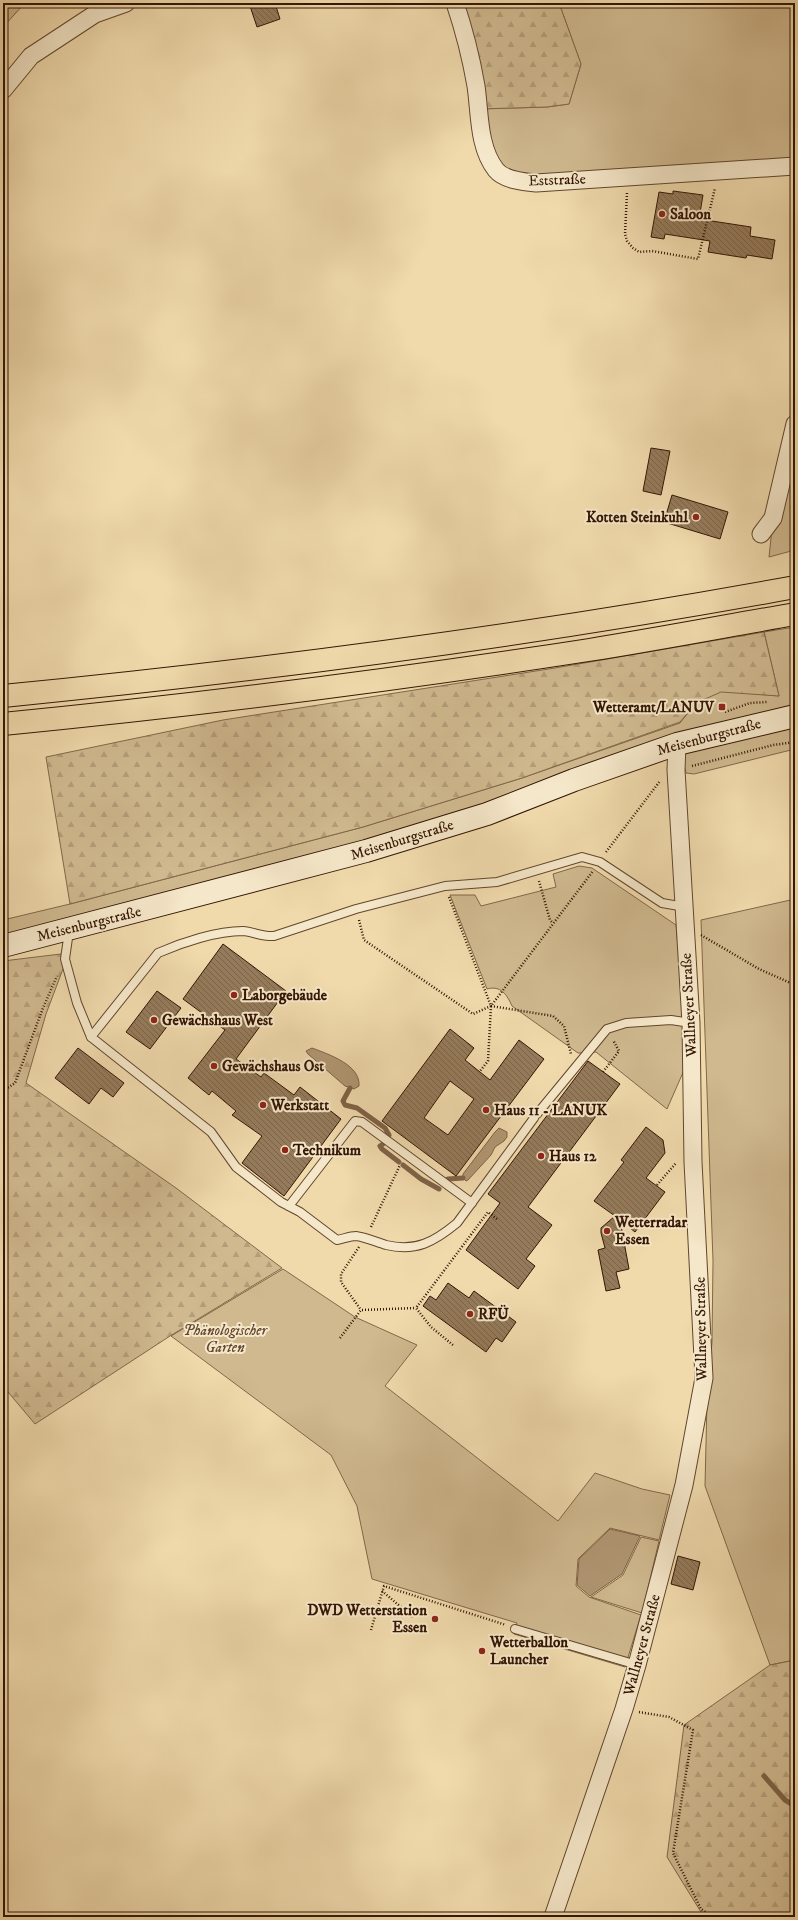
<svg xmlns="http://www.w3.org/2000/svg" width="798" height="1920" viewBox="0 0 798 1920" font-family="'IM FELL DW Pica',serif">
<defs>
<pattern id="forest-firs" width="22" height="20" patternUnits="userSpaceOnUse"><rect width="22" height="20" fill="#d0b98f"/><path d="M5 1l3.5 6h-7zM16 11l3.5 6h-7z" fill="#b39e7a"/></pattern>
<pattern id="building-back-hatch" width="6" height="6" patternUnits="userSpaceOnUse"><rect width="6" height="6" fill="#957b5b"/><path d="M-1 5l2 2M0 0l6 6M5-1l2 2" fill="none" stroke="#7a6449"/></pattern>
</defs>
<rect width="100%" height="100%" fill="#f0daac"/>
<filter id="stains"><feTurbulence type="fractalNoise" baseFrequency=".005" numOctaves="4"/><feColorMatrix values="0 0 0 0 .2 0 0 0 0 .09 0 0 0 0 .02 0 0 0 .5 -.17"/></filter>
<radialGradient id="worn" r=".72"><stop offset=".6" stop-color="#630" stop-opacity="0"/><stop offset="1" stop-color="#630" stop-opacity=".3"/></radialGradient>
<g fill="#d0b98f" stroke="#826749">
<polygon points="559,3 795,3 795,165 536,183 497,171 479,109 547,107 569,104 581,64"/>
<polygon points="795,428 795,550 769,557 773,519"/>
<polygon points="795,627 795,749 694,774 686,773 679,743 486,811 3,944 3,920 70,904 363,827 522,778 680,723 696,703 721,691 779,696 764,632"/>
<path d="M579 866 592 868 676 925 688 1061 667 1109 596 1052 578 1053 512 1006C507 995 501 985 487 989L450 895H475L481 906 556 887 553 874Z"/>
<polygon points="795,899 795,1660 770,1665 705,1486 707,1401 712,1342 713,1261 701,920"/>
<polygon points="283,1269 355,1317 417,1345 385,1386 558,1521 595,1473 642,1489 670,1495 659,1540 610,1528 578,1559 576,1586 589,1597 641,1615 625,1667 514,1634 517,1623 372,1579 357,1506 331,1455 171,1336"/>
<polygon points="641,1537 659,1541 642,1613 591,1597 623,1575"/>
</g>
<g fill="url(#forest-firs)" stroke="#826749">
<polygon points="3,3 25,3 3,27"/>
<polygon points="455,3 559,3 581,64 569,104 547,107 479,109"/>
<polygon points="764,632 779,696 721,692 696,703 680,722 522,778 363,827 70,904 46,757 223,720 555,668"/>
<polygon points="69,953 46,1014 26,1083 176,1188 282,1268 170,1336 35,1424 3,1386 3,961"/>
<polygon points="795,1660 795,1917 704,1917 667,1857 684,1725 770,1665"/>
</g>
<g fill="#b09773" stroke="#7e6346">
<path d="M312 1048C328 1054 361 1065 359 1086L354 1089 345 1086 308 1054 306 1051Z"/>
<polygon points="499,1128 507,1132 507,1137 504,1141 495,1147 491,1155 468,1180 466,1181 463,1178 463,1174 495,1132"/>
<polygon points="610,1529 640,1536 622,1574 590,1596 577,1585 579,1559"/>
</g>
<g fill="none" stroke-linecap="round" stroke-linejoin="round">
<g stroke="#7e6346" stroke-width="5">
<polyline points="350,1088 343,1101 345,1105 357,1108 385,1128 389,1135"/>
<polyline points="383,1144 380,1146 382,1149 399,1162"/>
<polyline points="403,1165 421,1179 439,1189"/>
<polyline points="448,1179 463,1178"/>
<polyline points="764,1776 785,1800 795,1806"/>
</g>
</g>
<g fill="url(#building-back-hatch)" stroke="#331503" fill-rule="evenodd">
<polygon points="249,3 275,3 280,19 257,27"/>
<polygon points="673,191 703,195 699,219 751,227 750,236 775,240 772,259 747,255 746,258 708,252 710,241 665,234 664,239 651,237 659,192 673,194"/>
<polygon points="651,448 670,451 661,495 643,491"/>
<polygon points="672,495 728,512 720,539 664,522"/>
<polygon points="223,944 286,991 236,1059 261,1077 264,1073 294,1095 300,1087 341,1119 284,1196 242,1163 262,1136 232,1115 236,1111 212,1091 209,1095 188,1078 225,1030 183,999"/>
<polygon points="157,991 181,1008 150,1049 126,1032"/>
<path d="M450 1029 474 1048 465 1060 490 1080 519 1040 544 1059 456 1176 382 1121ZM450 1081 474 1099 448 1135 424 1118Z"/>
<polygon points="78,1048 124,1083 113,1097 101,1088 89,1104 55,1078"/>
<polygon points="588,1061 620,1084 528,1207 552,1225 526,1259 535,1266 518,1289 466,1250 500,1203 488,1194"/>
<polygon points="646,1127 663,1140 665,1153 646,1178 665,1192 635,1232 620,1220 629,1269 616,1272 620,1288 606,1291 598,1250 605,1248 601,1233 601,1228 615,1216 594,1201 624,1162 621,1160"/>
<polygon points="448,1283 469,1298 474,1291 516,1322 502,1342 496,1338 486,1352 423,1306 430,1296 436,1300"/>
<polygon points="678,1556 700,1562 693,1590 671,1584"/>
</g>
<g fill="none" stroke-linecap="round" stroke-linejoin="round">
<g stroke="#62462d" stroke-width="10">
<g id="lane">
<polyline points="69,931 65,959 77,1003 91,1037"/>
<polyline points="537,1114 607,1029 626,1023 671,1020 691,1023"/>
<path d="M534 1118 457 1223C434 1242 416 1252 386 1245 376 1242 365 1237 356 1236 350 1236 343 1239 337 1240L300 1212 281 1202 236 1167 211 1132 91 1037 158 953C183 942 217 931 243 931 254 932 263 937 274 936L356 909 445 886 497 882 582 857 600 862 662 903 685 907"/>
<polyline points="289,1206 355,1121 362,1122 472,1203"/>
<polyline points="515,1629 637,1665"/>
</g>
</g>
<g stroke="#62462d" stroke-width="19">
<g id="street">
<path d="M455 3C464 30 471 57 476 86 480 113 478 147 496 170 504 180 524 182 536 183L795 166"/>
<polyline points="3,90 31,56 95,14 126,3"/>
<polyline points="761,534 773,518 795,424"/>
<polyline points="553,1917 624,1709 637,1665 684,1485 704,1378 693,1162 691,1023 676,770 677,744"/>
</g>
</g>
<g stroke="#331503" stroke-width="24">
<polyline id="secondary" points="3,946 366,851 487,814 574,780 677,744 795,716"/>
</g>
<g stroke="#331503" stroke-width="24">
<g id="highway">
<path d="M3 696C268 670 533 635 795 587"/>
<path d="M3 724C199 705 395 680 589 650 658 639 726 626 795 614"/>
</g>
</g>
<g stroke="#331503" stroke-width="2.5" stroke-dasharray="1 2" stroke-linecap="butt">
<polyline points="627,193 625,234 627,241 633,248 639,252 652,251 698,259 715,188"/>
<polyline points="725,712 750,703 767,702"/>
<polyline points="692,766 773,745 795,742"/>
<polyline points="606,852 660,781"/>
<polyline points="539,881 550,920 553,923"/>
<polyline points="449,897 491,1006 488,1061 480,1071"/>
<polyline points="359,920 364,940 473,1014 491,1006 593,871"/>
<polyline points="701,935 759,969 795,985"/>
<polyline points="491,1006 553,1016 564,1026 571,1054"/>
<polyline points="603,1072 619,1051 613,1040"/>
<polyline points="3,1091 15,1083 43,1008 57,976"/>
<polyline points="657,1185 676,1163"/>
<polyline points="371,1227 400,1165"/>
<polyline points="359,1247 341,1274 341,1282 361,1310"/>
<polyline points="340,1338 361,1310 416,1308"/>
<polyline points="453,1345 431,1327 416,1308 488,1212 498,1220"/>
<polyline points="382,1591 414,1618"/>
<polyline points="396,1615 402,1607"/>
<polyline points="371,1630 384,1586 506,1625"/>
<polyline points="639,1712 669,1717 693,1730 673,1853 701,1909 713,1917"/>
</g>
<use href="#lane" stroke="#f5e7c9" stroke-width="8"/>
<use href="#street" stroke="#f5e7c9" stroke-width="17"/>
<use href="#secondary" stroke="#f5e7c9" stroke-width="22"/>
<use href="#highway" stroke="#f0daac" stroke-width="22"/>
</g>
<g fill="#8f2418" stroke="#f5e7c9" stroke-width="1.5">
<circle cx="662" cy="214" r="4"/>
<circle cx="696" cy="517" r="4"/>
<rect x="718" y="703" width="8" height="8" rx="2"/>
<circle cx="234" cy="995" r="4"/>
<circle cx="154" cy="1020" r="4"/>
<circle cx="214" cy="1066" r="4"/>
<circle cx="263" cy="1105" r="4"/>
<circle cx="486" cy="1110" r="4"/>
<circle cx="285" cy="1150" r="4"/>
<circle cx="541" cy="1156" r="4"/>
<circle cx="607" cy="1231" r="4"/>
<circle cx="470" cy="1314" r="4"/>
<circle cx="435" cy="1619" r="4"/>
<circle cx="482" cy="1651" r="4"/>
</g>
<g text-anchor="middle" dominant-baseline="central" stroke-width="4" stroke-linejoin="round" paint-order="stroke">
<g font-size="15" fill="#331503" stroke="#f5e7c9">
<text transform="translate(557 180) rotate(-2)">Eststraße</text>
<text transform="translate(709 737) rotate(-15)">Meisenburgstraße</text>
<text transform="translate(402 840) rotate(-17)">Meisenburgstraße</text>
<text transform="translate(89 924) rotate(-14)">Meisenburgstraße</text>
<text transform="translate(689 1005) rotate(-93)">Wallneyer Straße</text>
<text transform="translate(701 1329) rotate(-91)">Wallneyer Straße</text>
<text transform="translate(642 1645) rotate(-75)">Wallneyer Straße</text>
</g>
<g font-size="15" font-weight="bold" fill="#331503" stroke="#f5e7c9" text-anchor="start">
<text x="670" y="214">Saloon</text>
<text x="688" y="517" text-anchor="end">Kotten Steinkuhl</text>
<text x="714" y="707" text-anchor="end">Wetteramt/LANUV</text>
<text x="242" y="995">Laborgebäude</text>
<text x="162" y="1020">Gewächshaus West</text>
<text x="222" y="1066">Gewächshaus Ost</text>
<text x="271" y="1105">Werkstatt</text>
<text x="494" y="1110">Haus 11 - LANUK</text>
<text x="293" y="1150">Technikum</text>
<text x="549" y="1156">Haus 12</text>
<text x="615" y="1222">Wetterradar<tspan x="615" dy="17">Essen</tspan></text>
<text x="478" y="1314">RFÜ</text>
<text x="427" y="1610" text-anchor="end">DWD Wetterstation<tspan x="427" dy="17">Essen</tspan></text>
<text x="490" y="1642">Wetterballon<tspan x="490" dy="17">Launcher</tspan></text>
</g>
<g font-size="15" font-style="italic" fill="#62462d" stroke="#f5e7c9">
<text x="225" y="1330">Phänologischer<tspan x="225" dy="17">Garten</tspan></text>
</g>
</g>
<rect width="798" height="1920" fill="none" stroke="#f0daac" stroke-width="16"/>
<rect x="4" y="4" width="790" height="1912" fill="none" stroke="#331503" stroke-width="2"/>
<rect x="8" y="8" width="782" height="1904" fill="none" stroke="#331503"/>
<rect width="100%" height="100%" filter="url(#stains)"/>
<rect width="100%" height="100%" fill="url(#worn)"/>
</svg>
